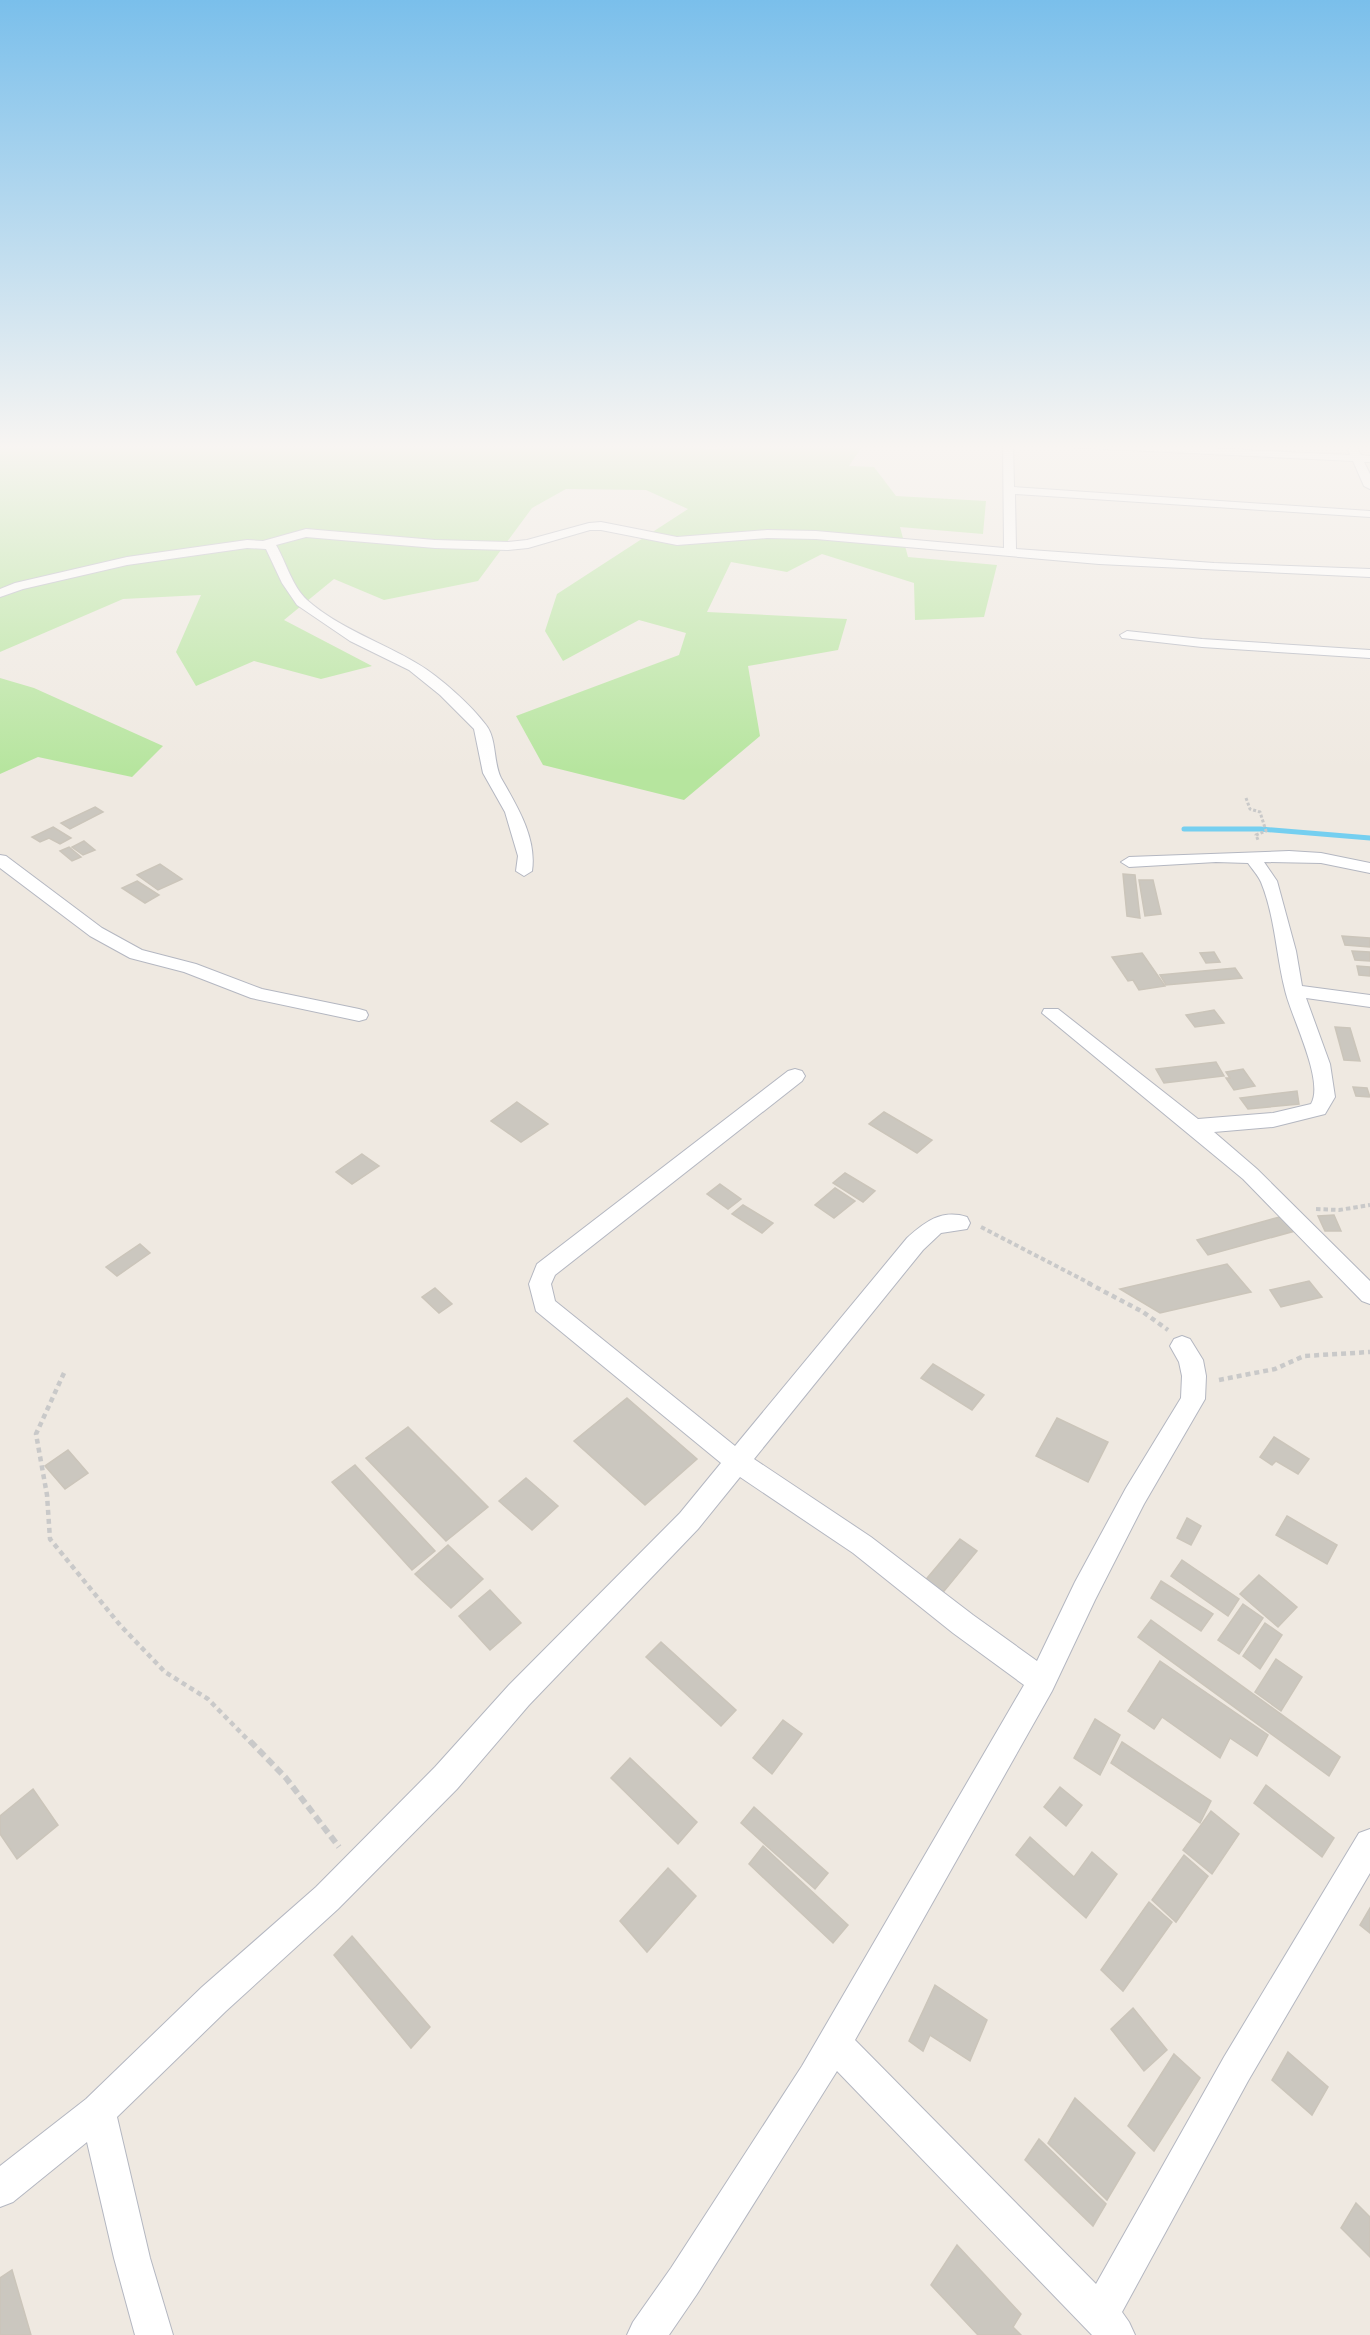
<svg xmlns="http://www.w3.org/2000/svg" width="1370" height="2335" viewBox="0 0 1370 2335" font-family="'Noto Sans',sans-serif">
<rect width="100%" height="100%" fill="#efe9e1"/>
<g fill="#b6e59e">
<polygon points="0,444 691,444 707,449 751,448 750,444 808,444 861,448 849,466 874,467 896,496 986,501 983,534 900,527 908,557 997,565 984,617 915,620 914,583 822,554 787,572 731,562 707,612 847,619 838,650 748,666 760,736 684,800 543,765 516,716 679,655 686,633 639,620 563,661 545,631 557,594 688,509 646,490 566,489 532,508 478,581 384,600 334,579 284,620 372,666 321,679 254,661 196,686 176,652 201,595 123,599 0,652"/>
<polygon points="0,678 34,688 163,746 132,777 38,757 0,774"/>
</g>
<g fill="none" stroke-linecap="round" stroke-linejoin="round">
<polyline stroke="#75cff0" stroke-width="5" points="1184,829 1260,829 1370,838"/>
</g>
<g fill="#cbc7bf" stroke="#cbc5ba" stroke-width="1.5">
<polygon points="95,807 103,812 70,829 61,823"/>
<polygon points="53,827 71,838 60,844 49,838 40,842 32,837"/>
<polygon points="84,841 95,850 83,855 72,847"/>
<polygon points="69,847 81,857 72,861 60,851"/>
<polygon points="160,864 182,879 158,890 137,875"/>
<polygon points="1123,874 1135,875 1140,918 1127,916"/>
<polygon points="1139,880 1153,880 1161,914 1145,916"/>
<polygon points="137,881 159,895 145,903 122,888"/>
<polygon points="1342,936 1370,938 1370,947 1345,945"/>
<polygon points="1352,951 1370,952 1370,961 1355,960"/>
<polygon points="1214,952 1220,962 1206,963 1200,953"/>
<polygon points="1142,953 1165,986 1139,990 1133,980 1128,981 1112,957"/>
<polygon points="1357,966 1370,967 1370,976 1359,975"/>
<polygon points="1235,968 1242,978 1166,985 1160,975"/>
<polygon points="1214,1010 1224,1023 1195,1027 1186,1015"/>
<polygon points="1335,1027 1350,1028 1360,1061 1344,1060"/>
<polygon points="1216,1062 1224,1076 1164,1083 1156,1069"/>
<polygon points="1243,1069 1255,1086 1234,1090 1226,1078 1230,1078 1226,1072"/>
<polygon points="1353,1087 1367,1088 1370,1097 1356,1096"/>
<polygon points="1297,1091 1299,1104 1248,1109 1240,1098"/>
<polygon points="517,1102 548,1124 521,1142 491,1121"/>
<polygon points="884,1112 932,1140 917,1153 869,1124"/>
<polygon points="362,1154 379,1166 352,1184 336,1172"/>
<polygon points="845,1173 875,1191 863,1202 833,1183"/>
<polygon points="720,1184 741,1199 728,1209 707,1194"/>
<polygon points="835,1188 855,1201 834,1218 815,1205"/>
<polygon points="743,1205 773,1223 762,1233 732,1214"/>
<polygon points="1334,1215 1341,1231 1325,1231 1318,1216"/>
<polygon points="1283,1216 1295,1231 1208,1255 1197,1240"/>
<polygon points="140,1244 150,1253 117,1276 106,1267"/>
<polygon points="1227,1264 1251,1292 1160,1313 1120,1289"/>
<polygon points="1309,1281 1322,1297 1281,1307 1270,1290"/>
<polygon points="435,1288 452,1304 439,1313 422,1297"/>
<polygon points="933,1364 984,1395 972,1410 921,1378"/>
<polygon points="627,1398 697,1459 645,1505 574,1441"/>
<polygon points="1057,1418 1108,1442 1088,1482 1036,1456"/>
<polygon points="408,1427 488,1507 446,1541 366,1458"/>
<polygon points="1274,1437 1309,1459 1298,1474 1276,1461 1272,1465 1260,1457"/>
<polygon points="68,1450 88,1473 65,1489 45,1466"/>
<polygon points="355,1465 435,1551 412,1570 332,1482"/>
<polygon points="526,1478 558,1506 532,1530 499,1501"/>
<polygon points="1287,1516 1337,1545 1327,1564 1276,1535"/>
<polygon points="1187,1518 1201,1526 1191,1545 1177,1538"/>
<polygon points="960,1539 977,1551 940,1596 923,1583"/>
<polygon points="448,1545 483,1579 451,1608 415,1574"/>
<polygon points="1182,1560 1239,1599 1228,1616 1171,1576"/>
<polygon points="1259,1575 1297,1607 1278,1627 1240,1594"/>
<polygon points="1161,1581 1213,1614 1201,1631 1151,1598"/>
<polygon points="490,1590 521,1623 490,1650 459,1616"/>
<polygon points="1243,1604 1263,1618 1239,1654 1218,1640"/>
<polygon points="1151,1620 1340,1757 1329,1776 1138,1637"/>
<polygon points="1265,1623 1282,1635 1260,1669 1243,1656"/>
<polygon points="661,1642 736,1710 721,1726 646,1657"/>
<polygon points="1276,1659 1302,1677 1281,1711 1255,1692"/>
<polygon points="1160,1661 1268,1735 1257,1756 1230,1738 1220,1758 1162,1717 1154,1729 1128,1711"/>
<polygon points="1095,1719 1120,1735 1100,1775 1074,1758"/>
<polygon points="783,1720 802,1734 772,1774 753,1758"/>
<polygon points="1122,1742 1211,1801 1200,1823 1111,1763"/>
<polygon points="630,1758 697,1822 678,1844 611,1778"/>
<polygon points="1266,1785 1334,1838 1322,1857 1254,1803"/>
<polygon points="1060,1787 1082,1805 1066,1826 1044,1807"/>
<polygon points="33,1789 58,1825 17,1859 0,1834 0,1816"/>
<polygon points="754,1807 828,1873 815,1889 741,1823"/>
<polygon points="1211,1811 1239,1834 1212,1874 1183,1850"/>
<polygon points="1030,1837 1074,1877 1092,1852 1117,1874 1086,1918 1016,1855"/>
<polygon points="763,1846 848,1925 833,1943 749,1864"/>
<polygon points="1184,1855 1208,1876 1176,1922 1152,1900"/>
<polygon points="668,1868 696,1896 647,1952 620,1921"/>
<polygon points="1149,1902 1172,1922 1123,1991 1101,1970"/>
<polygon points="1370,1908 1370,1933 1360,1925"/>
<polygon points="352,1936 430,2027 411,2048 334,1955"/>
<polygon points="935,1985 987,2020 970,2061 930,2035 923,2051 909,2041"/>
<polygon points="1133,2008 1167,2050 1144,2071 1111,2029"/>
<polygon points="1288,2052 1328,2087 1312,2115 1272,2080"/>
<polygon points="1174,2054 1200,2078 1154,2151 1128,2126"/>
<polygon points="1075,2098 1135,2153 1107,2200 1048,2143"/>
<polygon points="1039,2139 1106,2204 1093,2226 1025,2160"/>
<polygon points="1356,2203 1370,2217 1370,2257 1341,2228"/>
<polygon points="957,2245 1021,2314 1013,2327 1021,2335 978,2335 931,2285"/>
<polygon points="12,2270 31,2335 0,2335 0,2278"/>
</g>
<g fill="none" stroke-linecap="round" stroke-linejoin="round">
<g stroke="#b4b7c1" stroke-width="2">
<g id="street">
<path d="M1003 444H1013L1014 487 1370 511V517L1015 494 1016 549 1214 563 1370 569V577L1099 564 816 539 767 538 677 545 601 530H590L528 548 508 550 435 548 306 537 276 545C286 562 292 586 307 600 340 629 382 642 418 664 440 677 471 705 486 725 497 739 493 762 501 778 517 806 537 838 532 871L524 876 516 871 518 856 505 812 483 773 474 729 440 695 409 670 350 641 297 605 282 583 266 549 247 548 127 565 23 589 0 597V589L15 583 127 557 247 540 263 541 306 529 435 540 508 542 527 540 589 523 601 522 677 537 767 530 816 531 1004 548Z"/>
<polygon points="1060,444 1122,444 1350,455 1348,449 1353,446 1357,447 1361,455 1370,456 1370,462 1364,462 1370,474 1370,489 1364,486 1353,461 1065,447"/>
<polygon points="1127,631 1202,639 1370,650 1370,658 1202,647 1122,638 1120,635"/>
<path d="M1289 851 1321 853 1370 863V873L1321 863 1264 862 1277 881 1296 951 1302 986 1370 995V1007L1306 998 1330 1064 1335 1097 1325 1114 1273 1127 1214 1132 1257 1169 1370 1281V1304L1362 1301 1243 1179 1042 1013 1044 1009H1058L1198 1119 1273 1113 1311 1104C1325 1081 1291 1017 1285 990 1276 955 1275 916 1261 882 1258 875 1252 869 1248 863L1216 862 1129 867 1121 862 1129 857Z"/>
<polygon points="0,855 6,856 102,928 142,950 196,964 262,989 359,1009 366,1011 368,1015 366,1019 359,1021 251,998 184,972 130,958 90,936 0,868"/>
<path d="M795 1069 802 1071 805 1076 802 1081 555 1275 551 1284 555 1301 735 1446 907 1238C925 1222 941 1209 967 1217L970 1223 967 1229 941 1233 923 1250 754 1459 871 1537 973 1615 1037 1661 1075 1582 1126 1488 1181 1398 1182 1376 1179 1362 1170 1346 1174 1339 1182 1336 1190 1339 1203 1360 1206 1376 1205 1399 1144 1504 1095 1600 1052 1691 855 2040 1096 2284 1224 2057 1359 1833 1370 1829V1873L1248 2081 1122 2312 1129 2322 1135 2335H1092L837 2071 697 2294 669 2335H627L633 2322 671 2268 802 2066 1024 1685 953 1633 853 1553 740 1477 698 1529 529 1705 457 1789 338 1909 226 2011 117 2117 150 2258 173 2335H135L114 2258 87 2142 13 2202 0 2207V2166L86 2099 202 1987 316 1887 435 1767 509 1685 680 1513 721 1463 536 1311 529 1284 537 1264 788 1071Z"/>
</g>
</g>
<polyline stroke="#c9c9c9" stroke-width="3" stroke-dasharray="3 2" stroke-linecap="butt" points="1246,798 1250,809 1260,812 1266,831 1256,835 1258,840"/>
<g stroke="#c9c9c9" stroke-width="4" stroke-dasharray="4.5 3" stroke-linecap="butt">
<polyline points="1316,1209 1339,1210 1370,1205"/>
<polyline points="981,1227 1091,1284"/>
</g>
<g stroke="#c9c9c9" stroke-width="4.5" stroke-dasharray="5 4" stroke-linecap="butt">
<polyline points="1088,1283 1143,1312 1168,1330"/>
<polyline points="64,1373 36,1434 47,1495 50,1539 120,1625 165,1672 208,1699 251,1743"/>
<polyline points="1219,1380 1275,1369 1304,1356 1370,1352"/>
</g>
<polyline stroke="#c9c9c9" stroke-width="6" stroke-dasharray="8 4.5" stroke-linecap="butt" points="250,1741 286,1778 339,1847"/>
<use href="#street" fill="#fff" fill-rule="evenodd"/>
</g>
<linearGradient id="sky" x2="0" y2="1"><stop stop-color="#7abfeb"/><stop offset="0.58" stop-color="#f8f5f2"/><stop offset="1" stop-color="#f8f5f2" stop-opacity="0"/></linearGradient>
<rect width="1370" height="771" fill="url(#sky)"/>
</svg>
